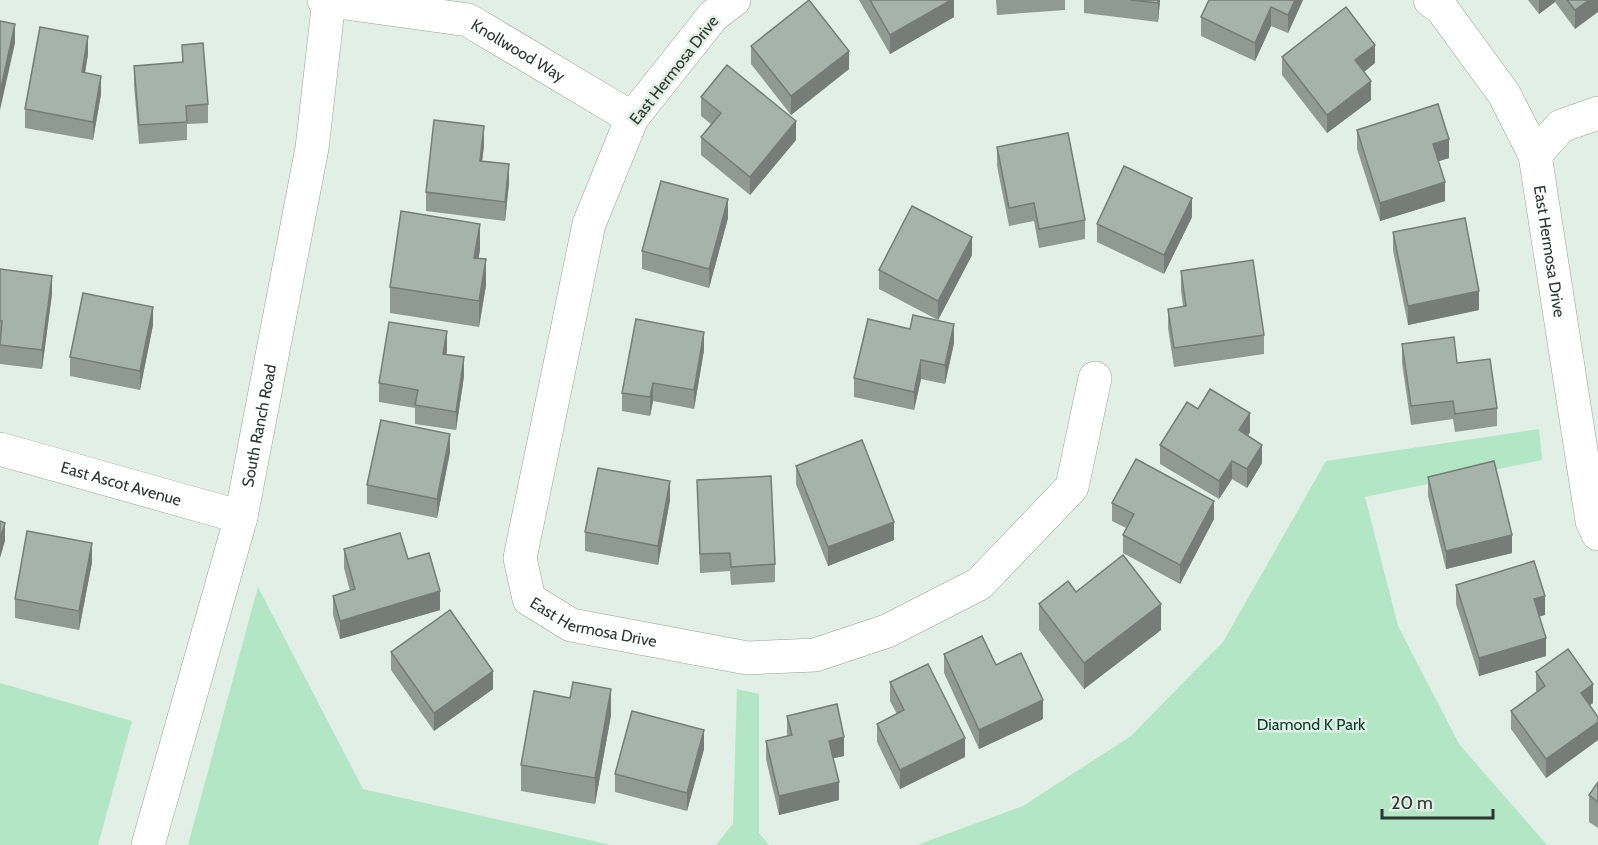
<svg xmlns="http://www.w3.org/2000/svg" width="1598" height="845" viewBox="0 0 1598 845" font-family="Cabin,sans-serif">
<rect width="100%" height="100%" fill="#e1efe6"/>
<g fill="#b2e6c5">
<polygon points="1539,429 1542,460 1365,497 1398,626 1459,744 1547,845 917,845 1023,806 1131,736 1223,642 1326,461"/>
<polygon points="258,587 363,789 611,845 188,845"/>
<polygon points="0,683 132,721 98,845 0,845"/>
<polygon points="737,689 759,694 759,833 769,845 716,845 733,824"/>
</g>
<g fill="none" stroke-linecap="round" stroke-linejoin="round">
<g stroke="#96a29a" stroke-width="34">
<g id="minor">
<path id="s1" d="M324 0 468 20 632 118"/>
<path id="s2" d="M734 0 713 16 632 118 589 224 520 558 529 599 571 625 747 658 815 655 887 631 979 584 1072 487 1095 378"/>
<path id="s3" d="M1430 0 1442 9 1504 94 1535 155 1592 521 1598 534"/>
<polyline points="1535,155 1561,126 1598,113"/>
<path id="s4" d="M0 449 241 517"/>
<path id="s5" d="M148 845 241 517 312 148 329 0"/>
</g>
</g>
<use href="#minor" stroke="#fff" stroke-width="33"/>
</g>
<g fill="#8f9a92">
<polygon points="859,0 954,0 954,17 890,54"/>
<polygon points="996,0 1065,0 1065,10 997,15"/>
<polygon points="1084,0 1160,0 1158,22 1084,13"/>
<polygon points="1303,0 1288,33 1271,26 1255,61 1201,36 1201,17"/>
<polygon points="1528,0 1598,0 1575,29 1555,2 1539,14"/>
<polygon points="182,45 208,104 208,123 187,124 187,140 139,144 134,85 134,66 182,62"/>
<polygon points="751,46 849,69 791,115 751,64"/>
<polygon points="88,54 85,73 101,94 93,140 25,128 25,109"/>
<polygon points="1282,57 1375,63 1364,72 1371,100 1327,133 1282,75"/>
<polygon points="701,97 796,140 750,195 701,155 701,137 711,124 701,116"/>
<polygon points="1357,130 1449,158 1438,161 1445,201 1380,221 1357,149"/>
<polygon points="484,145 482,161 509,183 505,221 426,211 426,192"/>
<polygon points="997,147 1085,220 1085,239 1039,248 1034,221 1009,226 997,166"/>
<polygon points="1192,217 1164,274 1097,242 1097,224"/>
<polygon points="728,218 709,288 642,269 642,251"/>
<polygon points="1393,232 1479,310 1408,325 1393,250"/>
<polygon points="480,250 478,258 486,285 479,327 390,313 390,287"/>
<polygon points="972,255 938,320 879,289 879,270"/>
<polygon points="0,269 52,294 42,369 0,364"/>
<polygon points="1181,271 1264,335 1264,354 1174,367 1168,328 1168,309 1183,307 1181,290"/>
<polygon points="153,325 140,390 70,376 70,357"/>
<polygon points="954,343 945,384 921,379 914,410 854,397 854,378"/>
<polygon points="1402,344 1457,363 1497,408 1497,426 1455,432 1453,419 1411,425 1402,363"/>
<polygon points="447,350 446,354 464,376 456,430 415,424 415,408 379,402 379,383"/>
<polygon points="704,350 694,409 653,401 650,416 622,411 622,393"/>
<polygon points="1198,409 1250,432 1248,436 1262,463 1247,488 1232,479 1219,499 1160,464 1160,445"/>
<polygon points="450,452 437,518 367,504 367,485"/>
<polygon points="796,466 894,540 828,566 796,484"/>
<polygon points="1428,477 1512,553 1446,569 1428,496"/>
<polygon points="697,480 775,564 775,582 731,585 730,571 700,573"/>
<polygon points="670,500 658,565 585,551 585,532"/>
<polygon points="1112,503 1214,519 1180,584 1123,553 1123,535 1126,528 1112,521"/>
<polygon points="344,549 408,559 440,610 340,639 333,615 333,596 350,591 344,568"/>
<polygon points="92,562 79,630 15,618 15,599"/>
<polygon points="1456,585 1545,615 1539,616 1546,656 1479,676 1456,604"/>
<polygon points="1076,592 1161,630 1084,689 1039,630 1039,604"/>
<polygon points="391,652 493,689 434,731 391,670"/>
<polygon points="944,654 996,665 1043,719 979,749 944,673"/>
<polygon points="1536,672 1593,703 1589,705 1598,717 1598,740 1546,778 1511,729 1511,711 1537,692 1536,691"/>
<polygon points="890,682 965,757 900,789 877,742 877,724 897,714 890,701"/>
<polygon points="570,698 611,715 595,804 521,791 521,765"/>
<polygon points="787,716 844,756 833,758 839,800 779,815 766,759 766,741 787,736"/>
<polygon points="704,749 687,811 615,792 615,774"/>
<polygon points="1598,782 1598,828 1589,822 1589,795"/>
</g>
<g fill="#747d77">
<polygon points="951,0 954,0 954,17 890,54 890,35"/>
<polygon points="1158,0 1160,0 1158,22"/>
<polygon points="1295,0 1303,0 1288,33 1288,15"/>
<polygon points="1539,0 1555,0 1555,2 1539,14"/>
<polygon points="1589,0 1598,0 1598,12 1575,29 1575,10"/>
<polygon points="1271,7 1271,26 1255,61 1255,43"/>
<polygon points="15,24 15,43 0,110 0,92"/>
<polygon points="88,36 88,54 82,91 82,72"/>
<polygon points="1375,45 1375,63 1355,79 1355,60"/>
<polygon points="849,51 849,69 791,115 791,96"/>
<polygon points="101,76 101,94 93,140 93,122"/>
<polygon points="1371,81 1371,100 1327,133 1327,115"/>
<polygon points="796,121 796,140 750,195 750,177"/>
<polygon points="484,126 484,145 480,179 480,161"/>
<polygon points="1449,139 1449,158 1433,163 1433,144"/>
<polygon points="509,164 509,183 505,221 505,202"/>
<polygon points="1445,182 1445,201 1380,221 1380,203"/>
<polygon points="1192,198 1192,217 1164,274 1164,255"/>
<polygon points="728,199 728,218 709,288 709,269"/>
<polygon points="480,224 480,250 474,284 474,258"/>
<polygon points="972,237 972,255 938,320 938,301"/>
<polygon points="486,259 486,285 479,327 479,301"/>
<polygon points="52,276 52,294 42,369 42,350"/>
<polygon points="1479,291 1479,310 1408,325 1408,306"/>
<polygon points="153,307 153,325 140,390 140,371"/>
<polygon points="954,324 954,343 945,384 945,365"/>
<polygon points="447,331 447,350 443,373 443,354"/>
<polygon points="704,332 704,350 694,409 694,390"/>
<polygon points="464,357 464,376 456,430 456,412"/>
<polygon points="921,360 921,379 914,410 914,392"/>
<polygon points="653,383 653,401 650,416 650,397"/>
<polygon points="1250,413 1250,432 1239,449 1239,430"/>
<polygon points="450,434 450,452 437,518 437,499"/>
<polygon points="1262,445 1262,463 1247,488 1247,469"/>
<polygon points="1232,461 1232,479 1219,499 1219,481"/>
<polygon points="670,481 670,500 658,565 658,546"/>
<polygon points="1214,501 1214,519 1180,584 1180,565"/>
<polygon points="894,522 894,540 828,566 828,547"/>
<polygon points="5,523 5,541 0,558 0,539"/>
<polygon points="1512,535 1512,553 1446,569 1446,551"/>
<polygon points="92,543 92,562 79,630 79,611"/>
<polygon points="440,591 440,610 340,639 340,621"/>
<polygon points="1545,596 1545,615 1534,618 1534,599"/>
<polygon points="1161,604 1161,630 1084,689 1084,663"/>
<polygon points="1546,638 1546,656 1479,676 1479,658"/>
<polygon points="493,671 493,689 434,731 434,713"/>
<polygon points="1593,684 1593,703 1581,712 1581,693"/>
<polygon points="611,689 611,715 595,804 595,778"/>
<polygon points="1043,700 1043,719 979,749 979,730"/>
<polygon points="1598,722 1598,740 1546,778 1546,759"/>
<polygon points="704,730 704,749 687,811 687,793"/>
<polygon points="844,737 844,756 829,759 829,741"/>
<polygon points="965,738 965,757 900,789 900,770"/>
<polygon points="839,782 839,800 779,815 779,796"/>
</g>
<g fill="#a6b3aa" stroke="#747d77" stroke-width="1.5">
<polygon points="809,0 849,51 791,96 751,46"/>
<polygon points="870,0 951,0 890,35"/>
<polygon points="1131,0 1158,0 1158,3"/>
<polygon points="1209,0 1295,0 1288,15 1271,7 1255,43 1201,17"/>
<polygon points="1567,0 1589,0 1575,10"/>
<polygon points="1346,7 1375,45 1355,60 1371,81 1327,115 1282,57"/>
<polygon points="0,21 15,24 0,92"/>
<polygon points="40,27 88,36 82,72 101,76 93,122 25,109"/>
<polygon points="203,43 208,104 186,106 187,122 139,125 134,66 183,62 182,45"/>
<polygon points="727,65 796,121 750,177 701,137 721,113 701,97"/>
<polygon points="1438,104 1449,139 1433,144 1445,182 1380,203 1357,130"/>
<polygon points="434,120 484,126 480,161 509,164 505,202 426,192"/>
<polygon points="1068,133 1085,220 1039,229 1034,203 1009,208 997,147"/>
<polygon points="1124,166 1192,198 1164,255 1097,224"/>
<polygon points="661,181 728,199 709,269 642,251"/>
<polygon points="912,206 972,237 938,301 879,270"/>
<polygon points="401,211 480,224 474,258 486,259 479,301 390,287"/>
<polygon points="1465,218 1479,291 1408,306 1393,232"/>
<polygon points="1253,260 1264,335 1174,348 1168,309 1186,306 1181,271"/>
<polygon points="0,269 52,276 42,350 0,345 2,321 0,321"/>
<polygon points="83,293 153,307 140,371 70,357"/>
<polygon points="913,315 954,324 945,365 921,360 914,392 854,378 868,319 910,329"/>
<polygon points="636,319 704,332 694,390 653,383 650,397 622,393"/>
<polygon points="389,322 447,331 443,354 464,357 456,412 415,405 418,390 379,383"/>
<polygon points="1454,337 1457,363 1490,359 1497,408 1455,414 1453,401 1411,406 1402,344"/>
<polygon points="1210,389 1250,413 1239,430 1262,445 1247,469 1232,461 1219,481 1160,445 1187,402 1198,409"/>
<polygon points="381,420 450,434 437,499 367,485"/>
<polygon points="862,440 894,522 828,547 796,466"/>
<polygon points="1136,459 1214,501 1180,565 1123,535 1134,514 1112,503"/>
<polygon points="1494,461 1512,535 1446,551 1428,477"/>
<polygon points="598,468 670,481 658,546 585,532"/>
<polygon points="771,476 775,564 731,567 730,553 700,554 697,480"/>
<polygon points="0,521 5,523 0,539"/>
<polygon points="27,531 92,543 79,611 15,599"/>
<polygon points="400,533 408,559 429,553 440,591 340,621 333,596 355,589 344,549"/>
<polygon points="1123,555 1161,604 1084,663 1039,604 1068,581 1076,592"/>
<polygon points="1534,561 1545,596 1534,599 1546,638 1479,658 1456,585"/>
<polygon points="450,610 493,671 434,713 391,652"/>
<polygon points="982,636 996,665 1021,653 1043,700 979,730 944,654"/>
<polygon points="1568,649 1593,684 1581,693 1598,717 1598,722 1546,759 1511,711 1545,686 1536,672"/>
<polygon points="928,664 965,738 900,770 877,724 904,710 890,682"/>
<polygon points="573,682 611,689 595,778 521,765 534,691 570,698"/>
<polygon points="837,704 844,737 829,741 839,782 779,796 766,741 792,735 787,716"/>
<polygon points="632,711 704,730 687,793 615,774"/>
<polygon points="1598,782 1598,802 1589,795"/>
</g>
<g text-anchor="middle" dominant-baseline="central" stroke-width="5" stroke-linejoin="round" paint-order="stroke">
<g font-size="16" fill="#2e3430" stroke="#e1efe6">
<text stroke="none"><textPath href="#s1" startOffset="204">Knollwood Way</textPath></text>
<text transform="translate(674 70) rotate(-52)">East Hermosa Drive</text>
<text stroke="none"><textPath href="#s3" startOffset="286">East Hermosa Drive</textPath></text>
<text stroke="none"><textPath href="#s5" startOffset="434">South Ranch Road</textPath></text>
<text stroke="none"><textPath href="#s4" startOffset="126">East Ascot Avenue</textPath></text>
<text stroke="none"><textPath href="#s2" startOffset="724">East Hermosa Drive</textPath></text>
</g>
<g font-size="16" fill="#043d23" stroke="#e1efe6">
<text x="1311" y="724">Diamond K Park</text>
</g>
</g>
<path d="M1382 809v9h111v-9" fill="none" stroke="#2e3430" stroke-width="3"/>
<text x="1391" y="809" font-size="18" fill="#2e3430" stroke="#e1efe6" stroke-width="4.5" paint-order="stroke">20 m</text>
</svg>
